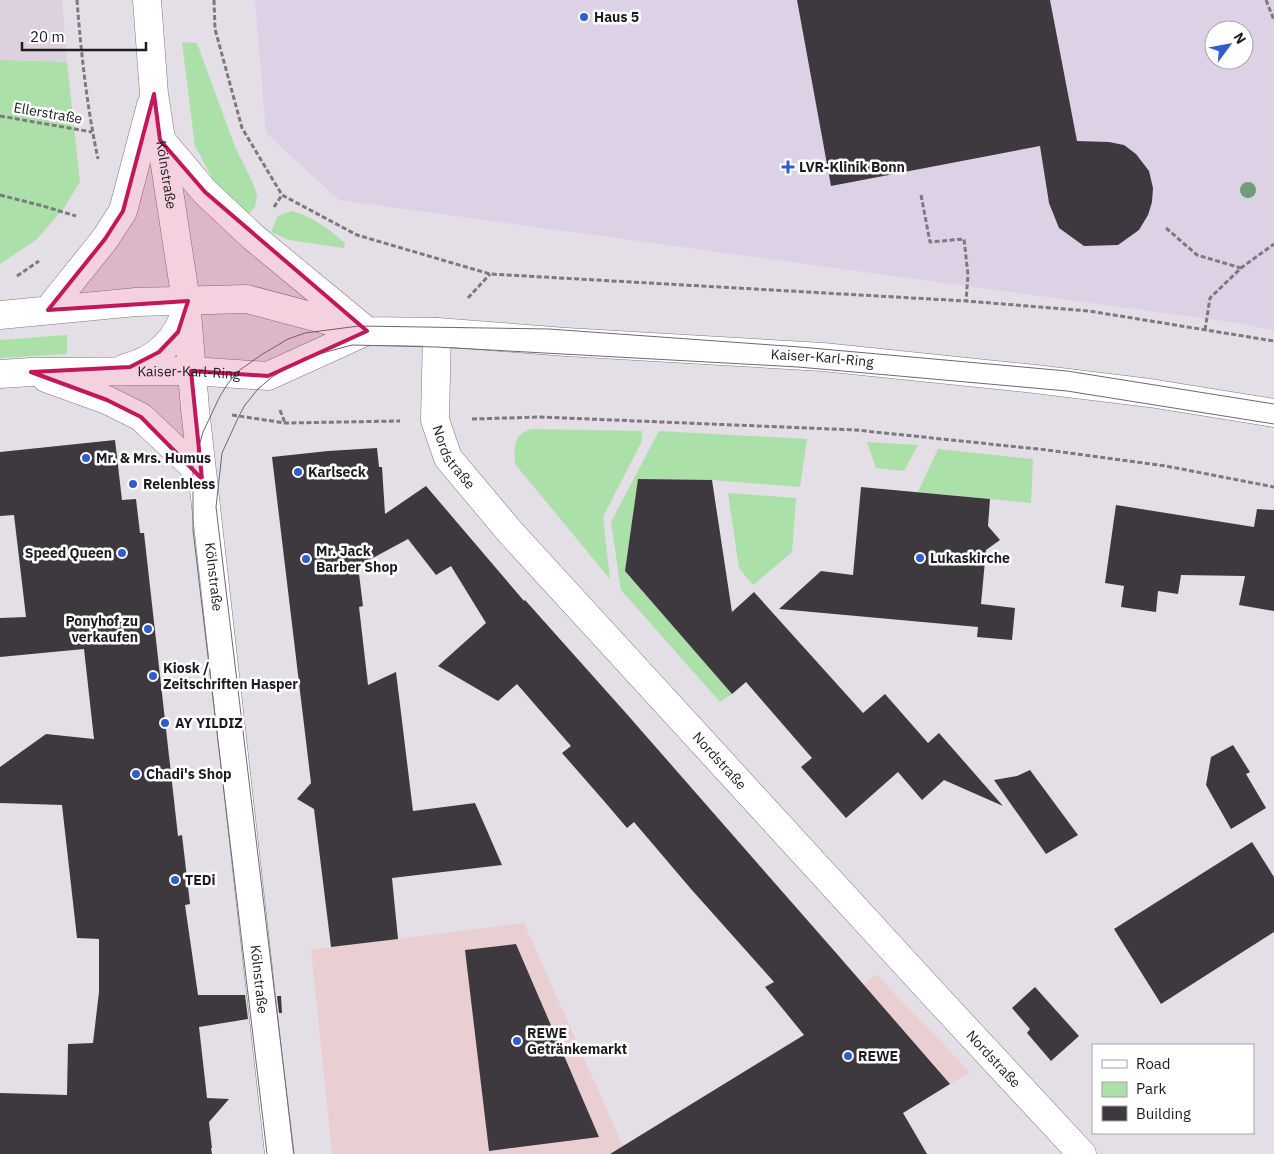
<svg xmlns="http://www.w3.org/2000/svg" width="1274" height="1154" viewBox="0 0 1274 1154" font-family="'IBM Plex Sans',sans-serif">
<rect width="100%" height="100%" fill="#e4dee6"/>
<polygon fill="#eacfd2" points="524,923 623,1146 815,1028 876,974 970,1072 834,1154 332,1154 311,950"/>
<polygon fill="#ddd1e0" points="0,0 62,0 67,62 0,60"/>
<path fill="#ddd1e6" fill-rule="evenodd" d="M255 0H1274V330L1230 322 339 200 266 133ZM1214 30H1244V60H1214Z"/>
<g fill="#abe0a8">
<polygon points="182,42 197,43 235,147 252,181 257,195 255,207 248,215 234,205 214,181 195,146"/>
<polygon points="0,60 67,62 80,182 64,208 36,240 0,264"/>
<path d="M291 211C313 216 328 229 345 243L344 248 289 240 271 232 278 216Z"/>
<polygon points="67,335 67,354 0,358 0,340"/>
<path d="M531 429 642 431V441L603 517 610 579 515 464C514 448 513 435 531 429Z"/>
<polygon points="659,431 807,439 800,487 712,480 638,480 625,571 732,694 720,702 621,590 611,522"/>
<polygon points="867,442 918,445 904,471 876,468"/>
<polygon points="938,449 1033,459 1031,503 918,492"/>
<polygon points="728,493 796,498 792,552 753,585 739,568"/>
</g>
<g fill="#3e393f">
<polygon points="797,0 1050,0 1077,141 1109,142 1124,145 1136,154 1149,171 1153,188 1152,202 1148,215 1139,230 1118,245 1084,246 1059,228 1049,203 1040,146 831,186"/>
<polygon points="115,440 122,500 136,499 140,533 144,533 178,836 182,835 190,904 185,905 198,995 245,995 248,1019 199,1027 207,1098 229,1099 209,1122 212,1148 211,1148 212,1154 0,1154 0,1093 67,1095 68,1044 93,1043 99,992 99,939 77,938 62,805 0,803 0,767 46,734 94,739 84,649 0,657 0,618 26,617 14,515 0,516 0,452"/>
<polygon points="377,448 379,467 382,467 385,514 426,486 524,601 525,600 625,712 837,954 950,1084 903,1113 927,1154 610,1154 804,1035 765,987 774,982 691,889 634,822 627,828 604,801 562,753 571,746 517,684 498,701 438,666 486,623 451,566 436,575 408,539 358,566 363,606 359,607 368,685 396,672 413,811 475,803 502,865 392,878 398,939 331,947 314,809 297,799 311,783 272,457 328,451"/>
<polygon points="638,479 712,480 732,612 754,592 863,713 885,694 928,743 939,733 1003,806 944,780 922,800 898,772 846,818 801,767 812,758 746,682 732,694 625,571"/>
<polygon points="861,487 990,499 988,526 1000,540 986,550 981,604 1015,608 1012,640 977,637 978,627 779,609 821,571 853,575"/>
<polygon points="1116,505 1254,527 1257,509 1274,510 1274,611 1239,605 1245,576 1181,575 1178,594 1158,591 1156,612 1121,607 1124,586 1105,583"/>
<polygon points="1233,745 1250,772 1246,774 1266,808 1231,829 1206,785 1211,757"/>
<polygon points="1030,770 1078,835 1046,854 994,780 1017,776"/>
<polygon points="1252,842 1274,877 1274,932 1161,1004 1114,929"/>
<polygon points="516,944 599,1137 489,1151 465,950"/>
<polygon points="1035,987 1079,1036 1051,1061 1027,1033 1030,1029 1012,1008"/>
<polygon points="277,996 281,996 282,1013 279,1013"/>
</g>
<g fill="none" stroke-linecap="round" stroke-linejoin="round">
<g stroke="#7e787f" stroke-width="29">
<g id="street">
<path id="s1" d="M437 332 435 420 448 458 511 533 938 999 1082 1154"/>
</g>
</g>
<g stroke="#7e787f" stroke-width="29">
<g id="secondary">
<path id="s2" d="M147 0 154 94 186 301 195 409 279 1154"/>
<polyline points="161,140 205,192 253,237 362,327"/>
<polyline points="48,310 105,239 123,211 151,105"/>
<path id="s3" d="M0 315 136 302 247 299 367 331 437 332 566 342 823 357 1035 379 1150 393 1274 413"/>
<path d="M125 368C157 360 177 341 186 310"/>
<path id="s4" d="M0 374 31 372 191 371 268 376 367 331"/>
<polyline points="46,378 107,400 141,417 193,466 202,479"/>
</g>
</g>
<g stroke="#7d797f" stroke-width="3" stroke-dasharray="5 2.5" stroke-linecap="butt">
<path d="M77 0C81 53 87 107 98 159"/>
<polyline points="214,0 215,29 242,128 282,195 357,235 490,274 966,301 1089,311 1274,341"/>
<polyline points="1266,0 1274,20"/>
<polyline points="0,116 92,132"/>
<polyline points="0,195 43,206 76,216"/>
<polyline points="921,195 930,242 964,239 968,275 966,301"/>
<polyline points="274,207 282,195"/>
<polyline points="1166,228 1197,255 1241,268"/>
<polyline points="17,276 39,261"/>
<polyline points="468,298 490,274"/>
<polyline points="1205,330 1210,298 1241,268 1274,244"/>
<polyline points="280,410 285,423"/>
<polyline points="232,415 285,423 400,421"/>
<polyline points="472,419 540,417 856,430 1047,450 1166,466 1274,487"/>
</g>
<use href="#street" stroke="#fff" stroke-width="28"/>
<use href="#secondary" stroke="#fff" stroke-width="28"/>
<g stroke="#6c696e" stroke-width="1">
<polyline points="267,1154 193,530 193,466 203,432 220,396 227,385 237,372 261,355 288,339 305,333 359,326 549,329 800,347 1067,371 1274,404"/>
<polyline points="294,1154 216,507 222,453 239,416 245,405 258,389 272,377 304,358 352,345 436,347 798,367 1067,391 1274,424"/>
</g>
</g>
<circle fill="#709d74" cx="1248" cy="190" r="8"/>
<path fill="#c2185b" fill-opacity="0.2" stroke="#c2185b" stroke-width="4" stroke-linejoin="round" d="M154 94 160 140 205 192 367 331 268 376 191 371 202 479 141 417 107 400 31 372 130 367 159 352 178 332 188 301 48 310 105 239 123 211Z"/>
<g fill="#2e5ecd" stroke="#fff" stroke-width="2">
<circle cx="584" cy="17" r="5"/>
<path d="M785.5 159.5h5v5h5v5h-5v5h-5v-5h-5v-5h5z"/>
<circle cx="86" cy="458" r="5"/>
<circle cx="298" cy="472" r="5"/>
<circle cx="133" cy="484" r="5"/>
<circle cx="122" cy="553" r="5"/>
<circle cx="920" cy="558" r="5"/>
<circle cx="306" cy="559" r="5"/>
<circle cx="148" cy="629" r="5"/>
<circle cx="153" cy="676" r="5"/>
<circle cx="165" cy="723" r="5"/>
<circle cx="136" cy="774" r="5"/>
<circle cx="175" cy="880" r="5"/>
<circle cx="517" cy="1041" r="5"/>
<circle cx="848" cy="1056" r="5"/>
</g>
<g text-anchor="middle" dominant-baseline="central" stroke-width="5" stroke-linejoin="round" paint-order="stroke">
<g font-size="14" font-weight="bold" fill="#1e1c1f" stroke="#fff" text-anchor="start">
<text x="594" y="17">Haus 5</text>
<text x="799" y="167">LVR-Klinik Bonn</text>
<text x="96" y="458">Mr. &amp; Mrs. Humus</text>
<text x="308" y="472">Karlseck</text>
<text x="143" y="484">Relenbless</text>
<text x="316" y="551">Mr. Jack<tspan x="316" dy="16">Barber Shop</tspan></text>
<text x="112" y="553" text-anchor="end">Speed Queen</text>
<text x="930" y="558">Lukaskirche</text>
<text x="138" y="621" text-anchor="end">Ponyhof zu<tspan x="138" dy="16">verkaufen</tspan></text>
<text x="163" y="668">Kiosk /<tspan x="163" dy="16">Zeitschriften Hasper</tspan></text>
<text x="175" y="723">AY YILDIZ</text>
<text x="146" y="774">Chadi's Shop</text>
<text x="185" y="880">TEDi</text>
<text x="527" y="1033">REWE<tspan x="527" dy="16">Getränkemarkt</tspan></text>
<text x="858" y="1056">REWE</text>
</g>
<g font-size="14" fill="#1e1c1f" stroke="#fff">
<text transform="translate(48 113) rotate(10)">Ellerstraße</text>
<text stroke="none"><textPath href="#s2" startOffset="176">Kölnstraße</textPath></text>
<text stroke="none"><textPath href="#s3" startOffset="828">Kaiser-Karl-Ring</textPath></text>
<text stroke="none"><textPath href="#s4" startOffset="189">Kaiser-Karl-Ring</textPath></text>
<text stroke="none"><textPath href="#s1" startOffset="130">Nordstraße</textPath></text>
<text stroke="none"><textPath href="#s2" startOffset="581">Kölnstraße</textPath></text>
<text stroke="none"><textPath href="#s1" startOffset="535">Nordstraße</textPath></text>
<text stroke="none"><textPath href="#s2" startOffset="986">Kölnstraße</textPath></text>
<text stroke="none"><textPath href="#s1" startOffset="940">Nordstraße</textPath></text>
</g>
</g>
<rect x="1092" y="1044" width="162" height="90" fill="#ffffff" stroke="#a5a4a5"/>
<rect x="1102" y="1060" width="25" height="8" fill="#ffffff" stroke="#a5a4a5"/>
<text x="1136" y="1069" font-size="15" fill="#1e1c1f">Road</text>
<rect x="1102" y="1082" width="25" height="15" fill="#abe0a8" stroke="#a5a4a5"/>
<text x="1136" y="1094" font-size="15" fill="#1e1c1f">Park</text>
<rect x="1102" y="1106" width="25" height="15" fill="#3e393f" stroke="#a5a4a5"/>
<text x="1136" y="1119" font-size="15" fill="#1e1c1f">Building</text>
<g transform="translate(1229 45) rotate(58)"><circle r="24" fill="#ffffff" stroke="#a5a4a5"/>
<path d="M0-4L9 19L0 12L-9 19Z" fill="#2e5ecd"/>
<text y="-8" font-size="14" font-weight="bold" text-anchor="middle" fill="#1e1c1f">N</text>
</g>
<path d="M22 42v8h124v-8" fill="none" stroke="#1e1c1f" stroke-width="2.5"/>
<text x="30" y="42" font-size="15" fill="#1e1c1f" stroke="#ffffff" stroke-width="4" paint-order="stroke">20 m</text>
</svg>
